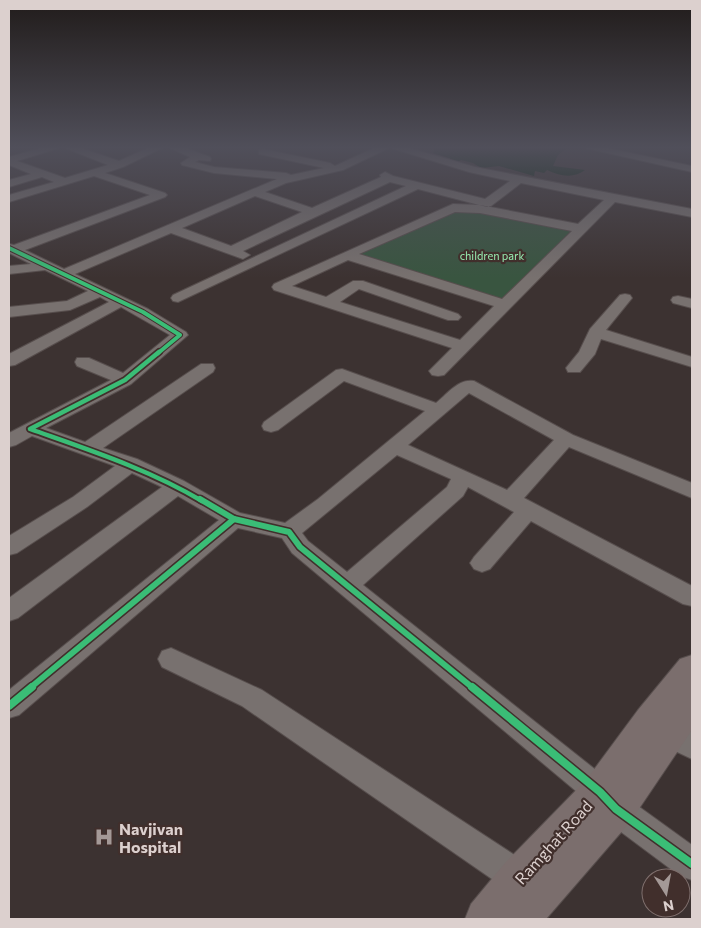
<svg xmlns="http://www.w3.org/2000/svg" width="701" height="928" viewBox="0 0 701 928" font-family="Commissioner,sans-serif">
<rect width="100%" height="100%" fill="#3c3231"/>
<polygon fill="#395540" points="480,209 582,229 505,305 347,255 448,210"/>
<path fill="#062310" d="M435 148H567L558 155 553 166 585 170C574 179 559 176 547 170L544 173 535 171 534 176 499 166 481 168 473 163 461 160 457 163 449 158 433 153Z"/>
<g fill="none" stroke-linecap="round" stroke-linejoin="round">
<g stroke="#574e4d" stroke-width="2">
<g id="minor">
<path d="M41 148H59L17 161 65 178 108 165 65 148H81L119 161 148 148H162L123 167 105 173 165 193 167 195 165 197 25 250 64 269 277 179 214 173 182 165 181 163 190 157 170 148H186L210 157 211 159 210 161 199 160 195 162 214 167 286 173 291 175 324 168 259 154V150L263 149 330 163 335 166 374 148H389L343 170 286 183 265 192 312 208 381 177 380 175 385 172 393 176 485 199 510 181 469 172 391 148H409L475 167 692 209V217L615 202 444 375 438 376 432 375 429 371 452 348 274 290 272 287 274 284 453 204 480 205 578 224 604 200 521 183 491 206 487 207 418 189 178 302 173 301 171 298 173 295 406 186 390 182 243 251 250 255 243 259 171 233 75 274 148 309 186 332 188 335 131 384 46 428 85 442 201 364H213L215 368 213 372 103 448 137 459 184 481 240 513 285 523 318 499 425 411 344 381 278 430 271 432 264 430 262 426 264 422 336 370 342 369 436 403C447 394 459 378 474 381L573 435 692 483V498L569 447 524 498 692 586V606L683 604 531 521 490 569 482 572 474 569 470 563 474 557 514 512 468 487 463 496 363 585 611 782 627 798 692 845V880L680 876 605 820 589 802 292 553 282 538 238 528 19 715 9 718V690L219 520 178 496 18 618 9 621V598L162 487 132 473 87 507 17 553 9 555V536L73 497 115 466 32 436 16 445 9 447V433L111 380 77 366 75 362 77 358H89L123 373 170 335 121 307 15 365 9 366V354L109 302 100 297 70 310 9 317V307L67 301 88 291 45 270 9 274V266L31 264 9 253V244L14 245 150 195 94 176 9 202V195L54 182 42 177 9 187V180L31 174 9 165V157ZM255 196 302 212 231 246 182 228ZM455 212 480 213 572 231 502 299 359 254ZM348 260 494 306 460 340 340 302 359 289 448 320H458L461 317 458 314 363 281H353L326 297 292 286ZM469 393 554 440 507 490 408 445ZM397 455 451 479 447 487 347 572 308 541 302 533Z"/>
<polygon points="585,148 607,148 692,166 692,172"/>
<polygon points="625,294 630,295 632,298 606,330 692,357 692,367 601,339 595,354 580,372 568,372 566,368 579,352 590,329 620,295"/>
<polygon points="678,296 692,299 692,308 673,303 671,300 673,297"/>
<polygon points="171,648 262,690 536,869 541,881 536,893 524,898 512,893 242,706 162,667 158,659 162,651"/>
<polygon points="668,721 692,732 692,759 658,743 654,734 658,725"/>
</g>
</g>
<g stroke="#574e4d" stroke-width="2">
<polygon id="major" points="692,655 692,730 630,822 546,919 465,919 471,904 505,863 587,779 638,710 680,659"/>
</g>
<use href="#minor" fill="#78716f" fill-rule="evenodd"/>
<use href="#major" fill="#7b6e6d" fill-rule="evenodd"/>
<g stroke="#412f2c" stroke-width="6">
<polyline id="cycleway-far3" points="9,248 143,312 180,335 157,354"/>
</g>
<g stroke="#412f2c" stroke-width="8">
<path id="cycleway-far2" d="M159 352 125 380 30 429C89 450 148 469 202 501"/>
</g>
<g stroke="#412f2c" stroke-width="9">
<g id="cycleway-far1">
<polyline points="234,519 289,532 300,547 473,688"/>
<polyline points="30,688 234,519 200,499"/>
</g>
</g>
<g stroke="#412f2c" stroke-width="11">
<g id="cycleway">
<polyline points="472,687 600,792 616,809 692,864"/>
<polyline points="9,706 32,687"/>
</g>
</g>
<use href="#cycleway-far3" stroke="#3abd76" stroke-width="4"/>
<use href="#cycleway-far2" stroke="#3abd76" stroke-width="4.5"/>
<use href="#cycleway-far1" stroke="#3abd76" stroke-width="6"/>
<use href="#cycleway" stroke="#3abd76" stroke-width="8"/>
</g>
<linearGradient id="sky" x2="0" y2="1"><stop stop-color="#211c1b"/><stop offset="0.53" stop-color="#504f5a"/><stop offset="1" stop-color="#504f5a" stop-opacity="0"/></linearGradient>
<rect width="701" height="278" fill="url(#sky)"/>
<defs>
<g id="hospital-bare" transform="scale(1.5)"><path d="M-5-5h3v3.5h4V-5h3V5h-3V1.5h-4V5h-3Z" fill="#a49997" stroke="#412f2c" stroke-width="2.5" paint-order="stroke"/></g>
</defs>
<g fill-rule="evenodd">
<use href="#hospital-bare" x="104" y="837"/>
</g>
<g text-anchor="middle" dominant-baseline="central" stroke-width="4.5" stroke-linejoin="round" paint-order="stroke">
<g font-size="11" fill="#98efb2" stroke="#412f2c">
<text x="492" y="255">children park</text>
</g>
<g font-size="16" font-weight="bold" fill="#dcd0ce" stroke="#412f2c" text-anchor="start">
<text x="119" y="828">Navjivan<tspan x="119" dy="18">Hospital</tspan></text>
</g>
<g font-size="16" fill="#dcd0ce" stroke="#412f2c">
<text transform="translate(553 842) rotate(-48)">Ramghat Road</text>
</g>
</g>
<rect width="701" height="928" fill="none" stroke="#dcd0ce" stroke-width="20"/>
<g transform="translate(666 893) rotate(169)"><circle r="24" fill="#412f2c" stroke="#7f6f6d"/>
<path d="M0-4L9 19L0 12L-9 19Z" fill="#a49997"/>
<text y="-8" font-size="14" font-weight="bold" text-anchor="middle" fill="#dcd0ce">N</text>
</g>
</svg>
